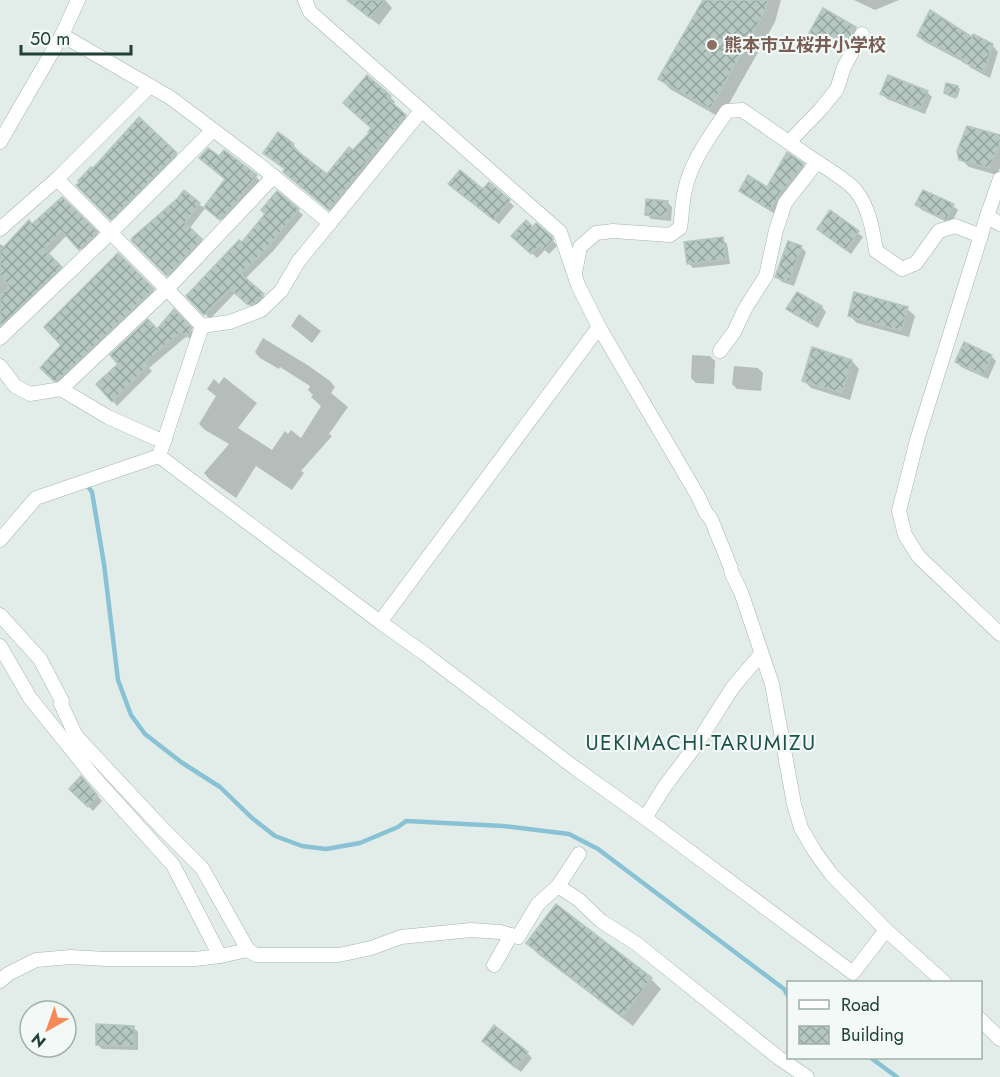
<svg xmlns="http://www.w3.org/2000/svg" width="1000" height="1077" viewBox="0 0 1000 1077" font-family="Jost,'Noto Sans JP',sans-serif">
<defs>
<pattern id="building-cross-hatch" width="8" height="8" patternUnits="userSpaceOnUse" patternTransform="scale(1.5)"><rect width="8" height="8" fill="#b7c8c2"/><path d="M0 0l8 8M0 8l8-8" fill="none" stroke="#94a49f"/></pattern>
</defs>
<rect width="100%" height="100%" fill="#e2ede9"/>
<g fill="#0003">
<polygon points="348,0 385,0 392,8 379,25"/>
<polygon points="704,0 781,0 775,22 721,118 670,89 660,79"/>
<polygon points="854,0 899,0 875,10"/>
<polygon points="824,10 855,28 863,36 850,59 818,40 810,33"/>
<polygon points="918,36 973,40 992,45 998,52 990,78 971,68 967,64 925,42"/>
<polygon points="958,87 960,89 957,98 948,94"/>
<polygon points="927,92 932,97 925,114 887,99 882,94"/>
<polygon points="390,97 395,102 393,105 411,121 335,214 290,178 287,170 279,134 293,145 299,151 297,153 328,177 371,133 373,128 350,108"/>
<polygon points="139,120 181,159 116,223 78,185"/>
<polygon points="1000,136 1000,168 997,175 969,167 961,159"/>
<polygon points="201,158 219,158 256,177 262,183 228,225 206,207 189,229 206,245 173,280 133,241 199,204 204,208 226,180"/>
<polygon points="803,165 808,170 775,214 745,195 741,191 768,189"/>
<polygon points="489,184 514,206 499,224 455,189 484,191"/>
<polygon points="277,193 303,215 274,250 245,279 267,300 254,309 236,292 210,319 188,296 242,244 266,214"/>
<polygon points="62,199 101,238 85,253 67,235 48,255 65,272 0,331 0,245 1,244 5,248"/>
<polygon points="667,202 672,207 671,221 651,219 647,214"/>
<polygon points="917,205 953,206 958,210 951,224 922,210"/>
<polygon points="831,213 863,237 851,254 823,234"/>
<polygon points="513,236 551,238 557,246 549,254 545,250 537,258"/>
<polygon points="722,239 727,244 730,264 693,268 688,263"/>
<polygon points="801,247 806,252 794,286 782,282 777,277"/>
<polygon points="118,255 158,295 60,385 42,368 63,345"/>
<polygon points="797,294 822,307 826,312 818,328 793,314 788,309"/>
<polygon points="907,309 915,316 909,337 857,323 849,315"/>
<polygon points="174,311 196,334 191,340 187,336 149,368 152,371 117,406 113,401 121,364 157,331"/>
<polygon points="299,314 321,331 312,343 291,326"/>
<polygon points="263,338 309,366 330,381 335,387 331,393 348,407 329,434 332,436 301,471 304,473 292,490 256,466 236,498 209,479 204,473 229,444 205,430 199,424 216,396 207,389 214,379 219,384 224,377 257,403 238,428 272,450 285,431 288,434 291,430 301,438 321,406 311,397 313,395 308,390 310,386 280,367 279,369 260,358 255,352"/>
<polygon points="692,355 710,356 715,361 714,384 696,383 691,378"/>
<polygon points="991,356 996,361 988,379 961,367 957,362"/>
<polygon points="852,361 859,369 850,400 811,388 803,380"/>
<polygon points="734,366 758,368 763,373 761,391 737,389 732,384"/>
<polygon points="86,783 102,801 93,811 71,789"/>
<polygon points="528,943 651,979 661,989 633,1026 538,954"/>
<polygon points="133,1027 138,1032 138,1050 102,1049 97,1044"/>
<polygon points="488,1046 527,1053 532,1058 521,1072"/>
</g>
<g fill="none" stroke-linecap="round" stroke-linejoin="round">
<g stroke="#88c2d4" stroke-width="4.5">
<polyline points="87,485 92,492 104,564 118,680 131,715 145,734 181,762 220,787 252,818 275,836 302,846 326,849 360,843 398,827 406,821 503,826 569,834 598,849 784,989 788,996"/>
<polyline points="871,1058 897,1077"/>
</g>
</g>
<g fill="url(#building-cross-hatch)" stroke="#b4c7c0" stroke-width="1.5">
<polygon points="347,0 385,0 370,18"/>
<polygon points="703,0 768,0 765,11 710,109 658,79"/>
<polygon points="823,8 856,27 842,52 809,33"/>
<polygon points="930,10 972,37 973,34 993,44 984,72 963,62 964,60 917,36"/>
<polygon points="367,75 391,96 388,99 406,115 382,144 366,161 367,162 329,210 283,172 285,169 263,153 278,132 294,144 292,147 327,174 349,147 353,150 369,133 368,132 371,128 343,103"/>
<polygon points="888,75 928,91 920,110 880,94"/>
<polygon points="946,83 958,86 955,98 944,93"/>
<polygon points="139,117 177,153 111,220 76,185 79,183 78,181 91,167 93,168"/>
<polygon points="967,126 1000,135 1000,144 989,168 959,160 957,151"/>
<polygon points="208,148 219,156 224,150 257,175 235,204 220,220 204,207 225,179 199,158"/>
<polygon points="787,152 804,164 785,188 784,187 770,210 739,191 748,175 767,187"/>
<polygon points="460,170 483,189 489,182 510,200 494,220 448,184"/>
<polygon points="184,190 200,203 185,223 202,239 167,276 131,240 133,239 132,238 178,198"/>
<polygon points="923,190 954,204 947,219 945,220 915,205"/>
<polygon points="277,191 299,209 269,246 241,274 264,294 256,302 248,305 230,289 204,315 186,296 239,240 242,242 265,214 261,210"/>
<polygon points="62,197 98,232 79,250 62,231 44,249 62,267 0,326 0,295 9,286 0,275 0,251 29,220 32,224"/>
<polygon points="646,199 668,201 667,217 645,215"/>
<polygon points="830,210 859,231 846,250 817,229"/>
<polygon points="526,220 533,227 536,223 552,237 553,240 544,250 539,246 531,254 511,236"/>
<polygon points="723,237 726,259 687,264 684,242"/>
<polygon points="788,241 802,246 789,282 775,277"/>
<polygon points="118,253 154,289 57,381 54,381 40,368 61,345 44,327"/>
<polygon points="797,292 822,306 812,324 786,309"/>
<polygon points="854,292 908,307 902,331 848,316"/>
<polygon points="174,309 192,328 191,331 186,337 181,332 145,362 148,366 112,402 96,384 118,364 110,355 148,319 157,329"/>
<polygon points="964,342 992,355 983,375 955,362"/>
<polygon points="812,347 852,360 842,393 802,381"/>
<polygon points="81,776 98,796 88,807 69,789"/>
<polygon points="556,904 652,978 622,1017 526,943"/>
<polygon points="96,1024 134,1026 134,1046 96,1045"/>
<polygon points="494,1025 528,1052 516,1068 482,1041"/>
</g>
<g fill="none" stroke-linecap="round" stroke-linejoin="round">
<g stroke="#a4b5b1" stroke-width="15">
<g id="street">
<polyline points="305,0 310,12 560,232 578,285 599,327 698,496 706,513 711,519 730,566 732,574 741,592 772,684 794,804 801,828 815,852 831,874 886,930 944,982"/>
<polyline points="62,35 171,98 257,163 330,223"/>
<polyline points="0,142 62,35 78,0"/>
<polyline points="789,142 820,110 837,89 844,67 862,34"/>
<polyline points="57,179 167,289 202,326"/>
<polyline points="1000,179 987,216 917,440 899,511 905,535 919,557 1000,634"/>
<polyline points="987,216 1000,224"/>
<polyline points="0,229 57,179 150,86"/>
<path d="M575 273 580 247 596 233 613 231 670 235 680 228C682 216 682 202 685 190 691 161 711 135 727 111L742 110 817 162"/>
<polyline points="0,338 111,232 213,130"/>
<path d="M720 351 734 332 746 307 766 276 776 230 785 203 817 162C828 169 848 181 856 191 869 207 873 231 876 251L902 269 916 263 939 231 955 226 981 236"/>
<polyline points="0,366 15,386 30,394 61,389 108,417 155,438 165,440"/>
<polyline points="61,389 167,289 274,176"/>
<polyline points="159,456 380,622 425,654 575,768 645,818 853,973 886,930"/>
<polyline points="159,456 202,326 230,322 261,310 281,291 298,262 421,111"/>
<polyline points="0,540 36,498 159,456"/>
<polyline points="0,615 40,659 62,701 61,704 76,736 161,827 202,868 248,950 256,955 339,955 371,948 401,937 471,930 500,932 518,937 538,904 558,886 579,900 601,921 637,944 779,1058 807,1077"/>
<polyline points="380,622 599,327"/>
<polyline points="0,646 30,698 92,775 173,865 220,956"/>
<polyline points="645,818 665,786 696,745 733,687 761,654"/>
<polyline points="558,886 579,854"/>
<polyline points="494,965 511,935"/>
<polyline points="0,981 8,974 36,960 71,957 106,959 195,959 220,956 248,950"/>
<polyline points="980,1019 1000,1039"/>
</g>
</g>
<use href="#street" stroke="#fff" stroke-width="14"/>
</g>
<circle fill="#8d6e63" stroke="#f3f9f6" stroke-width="2" cx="712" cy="45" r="6"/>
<g text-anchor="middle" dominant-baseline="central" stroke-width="4.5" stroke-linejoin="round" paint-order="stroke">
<g font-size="18" font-weight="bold" fill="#785e54" stroke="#f3f9f6" text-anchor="start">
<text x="724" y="45">熊本市立桜井小学校</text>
</g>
<g font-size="21" letter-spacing="1.5" fill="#1c5249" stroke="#f3f9f6">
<text x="701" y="743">UEKIMACHI-TARUMIZU</text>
</g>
</g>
<rect x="787" y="981" width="195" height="78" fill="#f3f9f6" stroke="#9fafaa" stroke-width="1.5"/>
<rect x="799" y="1000" width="30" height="9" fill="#ffffff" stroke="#9fafaa" stroke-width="1.5"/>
<text x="841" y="1011" font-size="18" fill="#213f39">Road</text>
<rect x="799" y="1026" width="30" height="18" fill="url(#building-cross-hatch)" stroke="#9fafaa" stroke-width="1.5"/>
<text x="841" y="1041" font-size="18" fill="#213f39">Building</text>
<g transform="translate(48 1029) rotate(220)"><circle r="28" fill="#f3f9f6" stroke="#9fafaa" stroke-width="1.5"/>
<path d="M0-4.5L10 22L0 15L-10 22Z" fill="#f68a57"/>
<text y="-9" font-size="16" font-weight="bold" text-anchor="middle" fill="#213f39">N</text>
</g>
<path d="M21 45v9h110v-9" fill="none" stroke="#213f39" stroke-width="3"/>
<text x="30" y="45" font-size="18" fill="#213f39" stroke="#f3f9f6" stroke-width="4.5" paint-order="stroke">50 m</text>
</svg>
